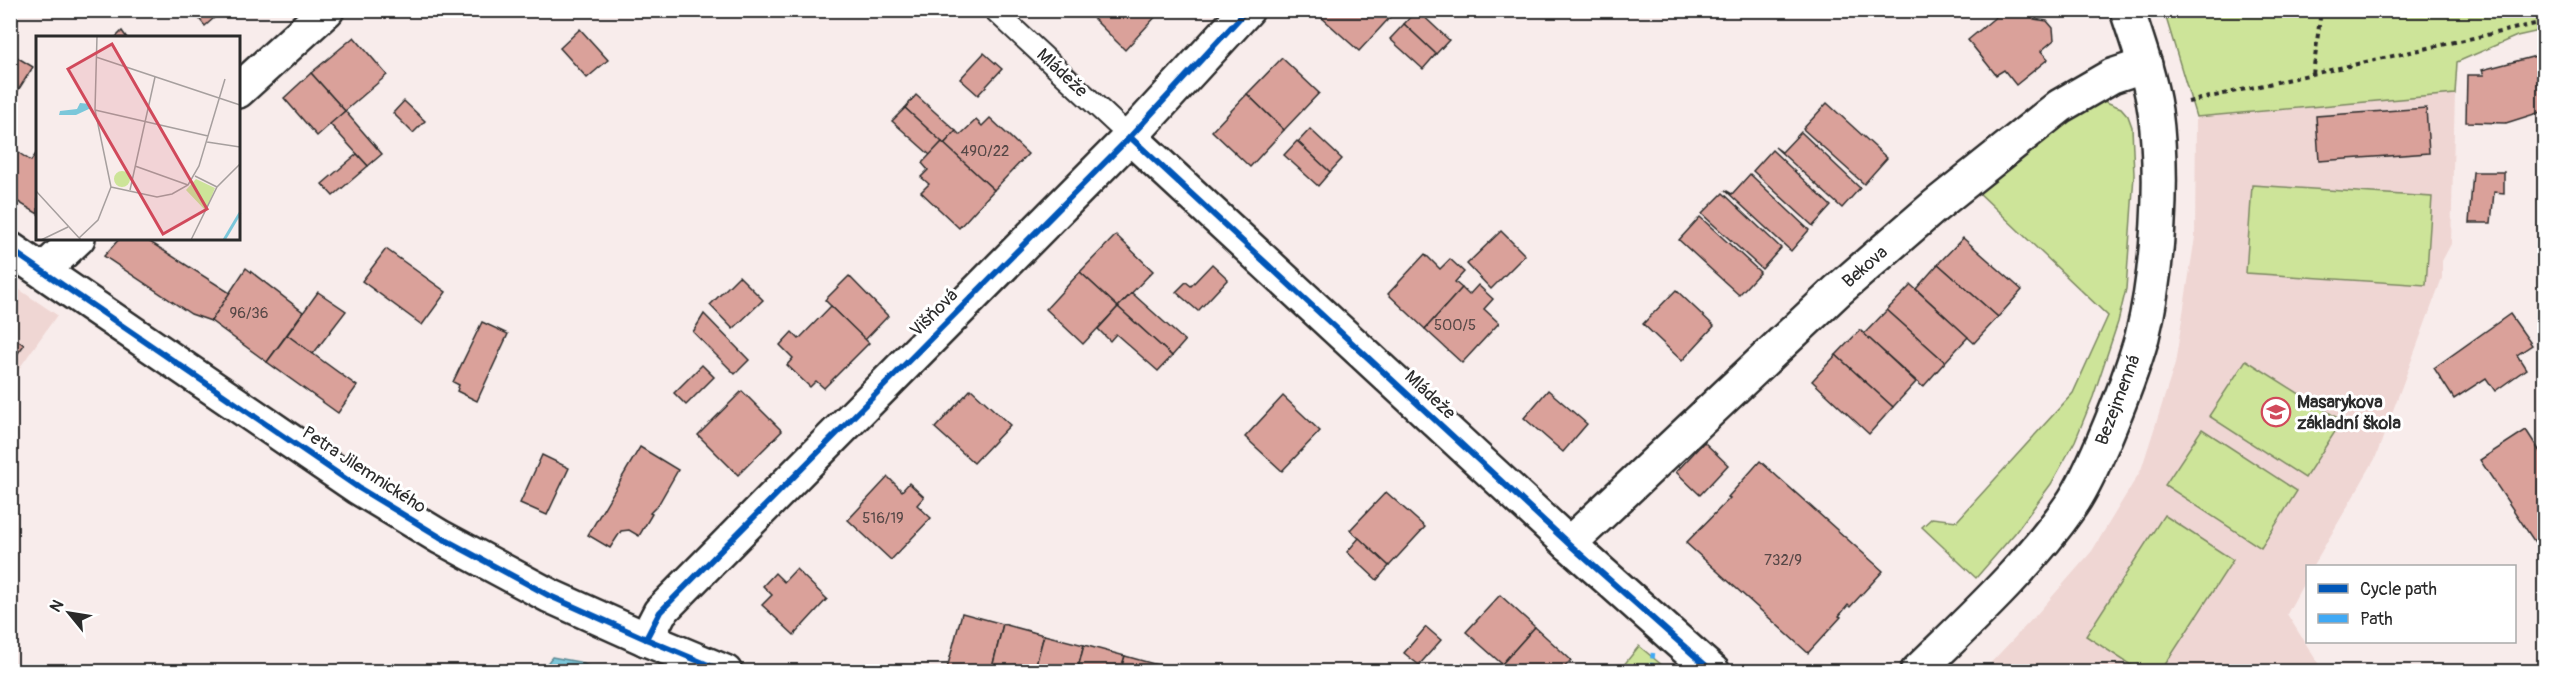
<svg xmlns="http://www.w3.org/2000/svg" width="2555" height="682" viewBox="0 0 2555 682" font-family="Pangolin,sans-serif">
<rect width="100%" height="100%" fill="#f8eceb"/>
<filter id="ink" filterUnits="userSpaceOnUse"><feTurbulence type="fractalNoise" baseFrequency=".0167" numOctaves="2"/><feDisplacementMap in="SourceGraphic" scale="12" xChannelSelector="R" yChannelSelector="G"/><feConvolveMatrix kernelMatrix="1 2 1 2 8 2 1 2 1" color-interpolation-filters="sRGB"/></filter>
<g filter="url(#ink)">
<g fill="#efd6d3">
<polygon points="2455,94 2451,244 2442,261 2442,278 2375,459 2313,566 2308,566 2307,577 2287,614 2323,671 1982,672 2037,614 2092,551 2141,470 2175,364 2195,237 2196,117"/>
<polygon points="11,284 57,315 11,380"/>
</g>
<g fill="#cde499" stroke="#7c8862" stroke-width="1.5">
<polygon points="2164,11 2544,11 2544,30 2517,36 2457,62 2455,94 2196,117"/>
<polygon points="2101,100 2121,108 2128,116 2132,127 2134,175 2126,289 2118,322 2093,397 2075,441 2051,484 2015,533 1976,578 1922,527 1932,518 1957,521 2073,393 2108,316 1975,189 2079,107"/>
<polygon points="2252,185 2432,197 2426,285 2246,273"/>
<polygon points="2246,360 2342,421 2305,478 2209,416"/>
<polygon points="2202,429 2297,491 2261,548 2165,485"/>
<polygon points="2164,515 2233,560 2161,671 2140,671 2086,636"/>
<polygon points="1639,646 1669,671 1619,671"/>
</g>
<polygon fill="#7bc7da" stroke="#5b8994" stroke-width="1.5" points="552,657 579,662 600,671 541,671"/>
<g fill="#daa19a" stroke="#2b2b2b" stroke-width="1.5">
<polygon points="192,10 223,10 205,26"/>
<polygon points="1085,10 1157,10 1159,13 1125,50"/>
<polygon points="1327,10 1389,10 1393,14 1359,51 1321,17"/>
<polygon points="1417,10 1449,40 1436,54 1404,24"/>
<polygon points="2004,10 2028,10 2034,19 2047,21 2053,28 2054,40 2041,51 2048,59 2016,85 2004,70 1996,75 1968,40"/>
<polygon points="1404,24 1436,54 1423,69 1390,39"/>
<polygon points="580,29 608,60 587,78 560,48"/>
<polygon points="122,31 127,38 115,38"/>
<polygon points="354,37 387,75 345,111 311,73"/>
<polygon points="10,53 33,67 10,103"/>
<polygon points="984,53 1002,69 978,95 960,79"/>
<polygon points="2536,56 2537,61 2544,57 2544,111 2506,123 2466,122 2467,75 2484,75 2482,70"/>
<polygon points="1282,58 1319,93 1284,130 1247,94"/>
<polygon points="311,73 345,111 317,136 284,98"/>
<polygon points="1247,94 1284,130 1250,167 1212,131"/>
<polygon points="916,95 956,131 944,144 905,108"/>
<polygon points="404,101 425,121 413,133 393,113"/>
<polygon points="1827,103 1887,158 1864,184 1803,129"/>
<polygon points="905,108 942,142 930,155 892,121"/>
<polygon points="2426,108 2429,153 2319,161 2316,116"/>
<polygon points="345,111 382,154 368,166 330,124"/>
<polygon points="990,118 1028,154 994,190 944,144 956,131 960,135 976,120 982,126"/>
<polygon points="1310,129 1342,159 1330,172 1298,142"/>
<polygon points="1801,132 1860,188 1842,208 1775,147 1782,152"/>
<polygon points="1297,141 1330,172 1318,186 1284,155"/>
<polygon points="942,142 994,190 959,228 921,192 929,184 921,177 928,170 922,163"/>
<polygon points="10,147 31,161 38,151 38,214 10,197"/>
<polygon points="1772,150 1831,206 1813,226 1753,171"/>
<polygon points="357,154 368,166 333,196 322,184"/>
<polygon points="2473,172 2504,172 2504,193 2494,192 2491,223 2469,223"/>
<polygon points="1750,174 1809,230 1791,251 1725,190 1732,194"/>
<polygon points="1723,193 1781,248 1762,269 1702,214"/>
<polygon points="1700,217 1760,272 1739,295 1679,240"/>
<polygon points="1501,231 1525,255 1491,289 1467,264"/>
<polygon points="1116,235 1153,271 1118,307 1080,272"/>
<polygon points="120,238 144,238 230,293 211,321 191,314 104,256"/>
<polygon points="1963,238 2022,290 1998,317 1938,264"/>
<polygon points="386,249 446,292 422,325 362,281"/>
<polygon points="1425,254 1440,269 1450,259 1464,272 1455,282 1462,288 1425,329 1388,294"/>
<polygon points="1212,264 1228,279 1198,311 1176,292 1186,282 1191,286"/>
<polygon points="1938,264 1998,317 1974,343 1916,289"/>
<polygon points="246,268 303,312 267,362 211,321"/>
<polygon points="1080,272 1118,307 1083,344 1046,309"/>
<polygon points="739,276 763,300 733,329 710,305"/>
<polygon points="849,276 888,316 865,340 825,300"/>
<polygon points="1478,285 1493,299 1484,309 1499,323 1462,363 1425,329 1462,288 1469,295"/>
<polygon points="1911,285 1968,337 1945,362 1887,310"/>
<polygon points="1676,290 1714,326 1682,361 1643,324"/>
<polygon points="318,292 346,311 313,354 287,335"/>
<polygon points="1132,293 1185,341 1172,356 1118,307"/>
<polygon points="831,306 869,343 824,388 816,381 810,387 787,365 793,358 780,345 792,332 799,339"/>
<polygon points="1118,307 1172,356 1158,371 1116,334 1110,341 1098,329"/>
<polygon points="1887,310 1945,362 1923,387 1864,334"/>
<polygon points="704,314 749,360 735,374 693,332"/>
<polygon points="2510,314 2532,345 2517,355 2526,369 2495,391 2486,378 2454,399 2434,368"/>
<polygon points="482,322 508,334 477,401 457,391 459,385 453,382"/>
<polygon points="1860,330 1916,382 1893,407 1836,355"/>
<polygon points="10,335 24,345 10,364"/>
<polygon points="287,335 357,386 338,413 267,362"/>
<polygon points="1836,355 1893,407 1869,434 1812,381"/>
<polygon points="702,365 714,377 686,405 674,393"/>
<polygon points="971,389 1010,425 974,463 935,428"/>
<polygon points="1548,390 1587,424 1563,452 1524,418"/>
<polygon points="742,391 782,431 738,475 698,435"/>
<polygon points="1283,396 1320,431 1282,471 1245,437"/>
<polygon points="2526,430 2544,458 2544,547 2540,550 2480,460"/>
<polygon points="1704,442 1728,465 1700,495 1676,472"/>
<polygon points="640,447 678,470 658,505 650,513 652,514 639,536 629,530 621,531 610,548 588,535"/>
<polygon points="542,455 569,468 547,515 520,503"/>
<polygon points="1760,461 1883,571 1850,607 1848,605 1839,616 1841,617 1808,653 1686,543 1730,498 1728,497"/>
<polygon points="888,477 902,491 909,483 924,497 917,505 931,518 891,560 848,520"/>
<polygon points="1386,492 1425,527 1389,566 1350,530"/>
<polygon points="1359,538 1389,566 1377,580 1347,552"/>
<polygon points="796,569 827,599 794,635 762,605 772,595 763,586 775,573 784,582"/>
<polygon points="1500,595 1535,627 1502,664 1466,632"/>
<polygon points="962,613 1003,624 991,672 946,672"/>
<polygon points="1003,624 1044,635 1034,672 991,672"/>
<polygon points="1426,627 1441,640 1419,665 1404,653"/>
<polygon points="1535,627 1571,660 1560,672 1510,672 1502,664"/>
<polygon points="1044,635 1084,645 1077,672 1034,672"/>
<polygon points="1084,645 1125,656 1120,672 1077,672"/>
<polygon points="1125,656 1165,667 1164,672 1120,672"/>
<polygon points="1165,667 1182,672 1164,672"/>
</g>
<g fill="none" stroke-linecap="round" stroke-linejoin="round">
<g stroke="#2b2b2b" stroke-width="24">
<polyline id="service" points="994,10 1130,137"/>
</g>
<g stroke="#2b2b2b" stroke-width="38">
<g id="minor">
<polyline points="238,91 327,10"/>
<polyline points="1130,137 1569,544 1713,672"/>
<polyline points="44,270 78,238"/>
<polyline points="1569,544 1837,291 1935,206 2060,106 2112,76 2145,65"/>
<polyline points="646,639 660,612 1130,137 1247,10"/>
<path d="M1917 672C1971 619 2028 567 2071 505 2085 485 2094 462 2104 440 2118 407 2132 372 2142 337 2158 273 2164 178 2155 111 2150 77 2138 43 2127 10"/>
</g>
</g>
<g stroke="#2b2b2b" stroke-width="38">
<polyline id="tertiary" points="10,249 359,488 440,537 550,596 646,639 725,672"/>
</g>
<g stroke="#2b2b2b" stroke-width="4" stroke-dasharray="4.5 4.5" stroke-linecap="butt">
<polyline points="2313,74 2321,10"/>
<polyline points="2188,102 2544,22"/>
</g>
<use href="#service" stroke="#fff" stroke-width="20"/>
<use href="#minor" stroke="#fff" stroke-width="33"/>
<use href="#tertiary" stroke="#fff" stroke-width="33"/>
<polyline stroke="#3fa9f5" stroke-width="4.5" stroke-dasharray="9 4.5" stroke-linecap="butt" points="1651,672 1653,653"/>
<g stroke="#fff" stroke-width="10">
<g id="cycleway">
<polyline points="1130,137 1569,544 1713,672"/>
<polyline points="10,249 359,488 440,537 550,596 646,639 725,672"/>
<polyline points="646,639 660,612 1130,137 1247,10"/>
</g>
</g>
<use href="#cycleway" stroke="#0057b8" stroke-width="6"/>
</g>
</g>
<defs>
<g id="school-ring" transform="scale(1.5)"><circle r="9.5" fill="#fff" stroke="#d1495b" stroke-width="1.5"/><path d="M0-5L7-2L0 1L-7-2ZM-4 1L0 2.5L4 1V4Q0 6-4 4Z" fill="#d1495b"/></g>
</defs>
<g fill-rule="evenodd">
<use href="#school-ring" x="2276" y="412"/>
</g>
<g text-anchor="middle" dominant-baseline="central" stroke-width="6" stroke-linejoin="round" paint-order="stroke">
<g font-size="15" fill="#574847">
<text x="985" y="151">490/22</text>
<text x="249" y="313">96/36</text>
<text x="1455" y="325">500/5</text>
<text x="883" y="518">516/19</text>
<text x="1783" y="560">732/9</text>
</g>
<g font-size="18" fill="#2b2b2b" stroke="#fff">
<text transform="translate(1062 73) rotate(43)">Mládeže</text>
<text transform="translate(1865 267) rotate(-41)">Bekova</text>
<text transform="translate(934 313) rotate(-45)">Višňová</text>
<text transform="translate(1430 395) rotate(43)">Mládeže</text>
<text transform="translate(2118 400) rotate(-69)">Bezejmenná</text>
<text transform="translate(364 470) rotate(33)">Petra Jilemnického</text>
</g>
<g font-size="18" font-weight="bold" fill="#2b2b2b" stroke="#fff" text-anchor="start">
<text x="2297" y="402">Masarykova<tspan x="2297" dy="21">základní škola</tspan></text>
</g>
</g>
<g transform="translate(36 36)">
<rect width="204" height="204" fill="#f8eceb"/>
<path d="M78 143a8 8 0 1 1 16 0a8 8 0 1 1-16 0ZM160 143 179 152 170 175 150 154Z" fill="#cde499"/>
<path d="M44 67 54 68 55 72 40 79H23L24 75 41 73Z" fill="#7bc7da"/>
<path fill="none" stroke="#7bc7da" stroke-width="3" d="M188 204 204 177"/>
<path fill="none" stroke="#a69f9e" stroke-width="1.5" d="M60 21 204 69M59 74 172 100M171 106 204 111M99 130 152 149M159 140 181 151M75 151 121 161 136 158 152 149 163 130 189 43M94 154 119 41M0 155 45 204M43 202 62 184 75 151 59 74 61 0M5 204 32 191M155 204 181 151 204 128"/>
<path fill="#d1495b" fill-opacity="0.15" stroke="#d1495b" stroke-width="3" d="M76 8 171 173 127 198 32 33Z"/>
<rect width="204" height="204" fill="none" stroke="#2b2b2b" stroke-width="3"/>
</g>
<rect width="2555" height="682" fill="none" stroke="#fff" stroke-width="36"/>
<rect x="18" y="18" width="2519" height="646" fill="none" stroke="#2b2b2b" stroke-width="2" filter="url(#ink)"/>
<rect x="2306" y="565" width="210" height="78" fill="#ffffff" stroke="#aaaaaa" stroke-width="1.5"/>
<rect x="2318" y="584" width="30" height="9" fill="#0057b8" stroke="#aaaaaa" stroke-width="1.5"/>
<text x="2360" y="595" font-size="18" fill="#2b2b2b">Cycle path</text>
<rect x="2318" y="614" width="30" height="9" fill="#3fa9f5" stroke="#aaaaaa" stroke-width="1.5"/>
<text x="2360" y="625" font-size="18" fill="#2b2b2b">Path</text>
<g transform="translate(69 613) rotate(300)" stroke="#ffffff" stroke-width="4.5" paint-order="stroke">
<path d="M0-4.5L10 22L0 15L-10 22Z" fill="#2b2b2b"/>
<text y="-9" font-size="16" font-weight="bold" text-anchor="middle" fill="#2b2b2b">N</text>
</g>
</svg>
